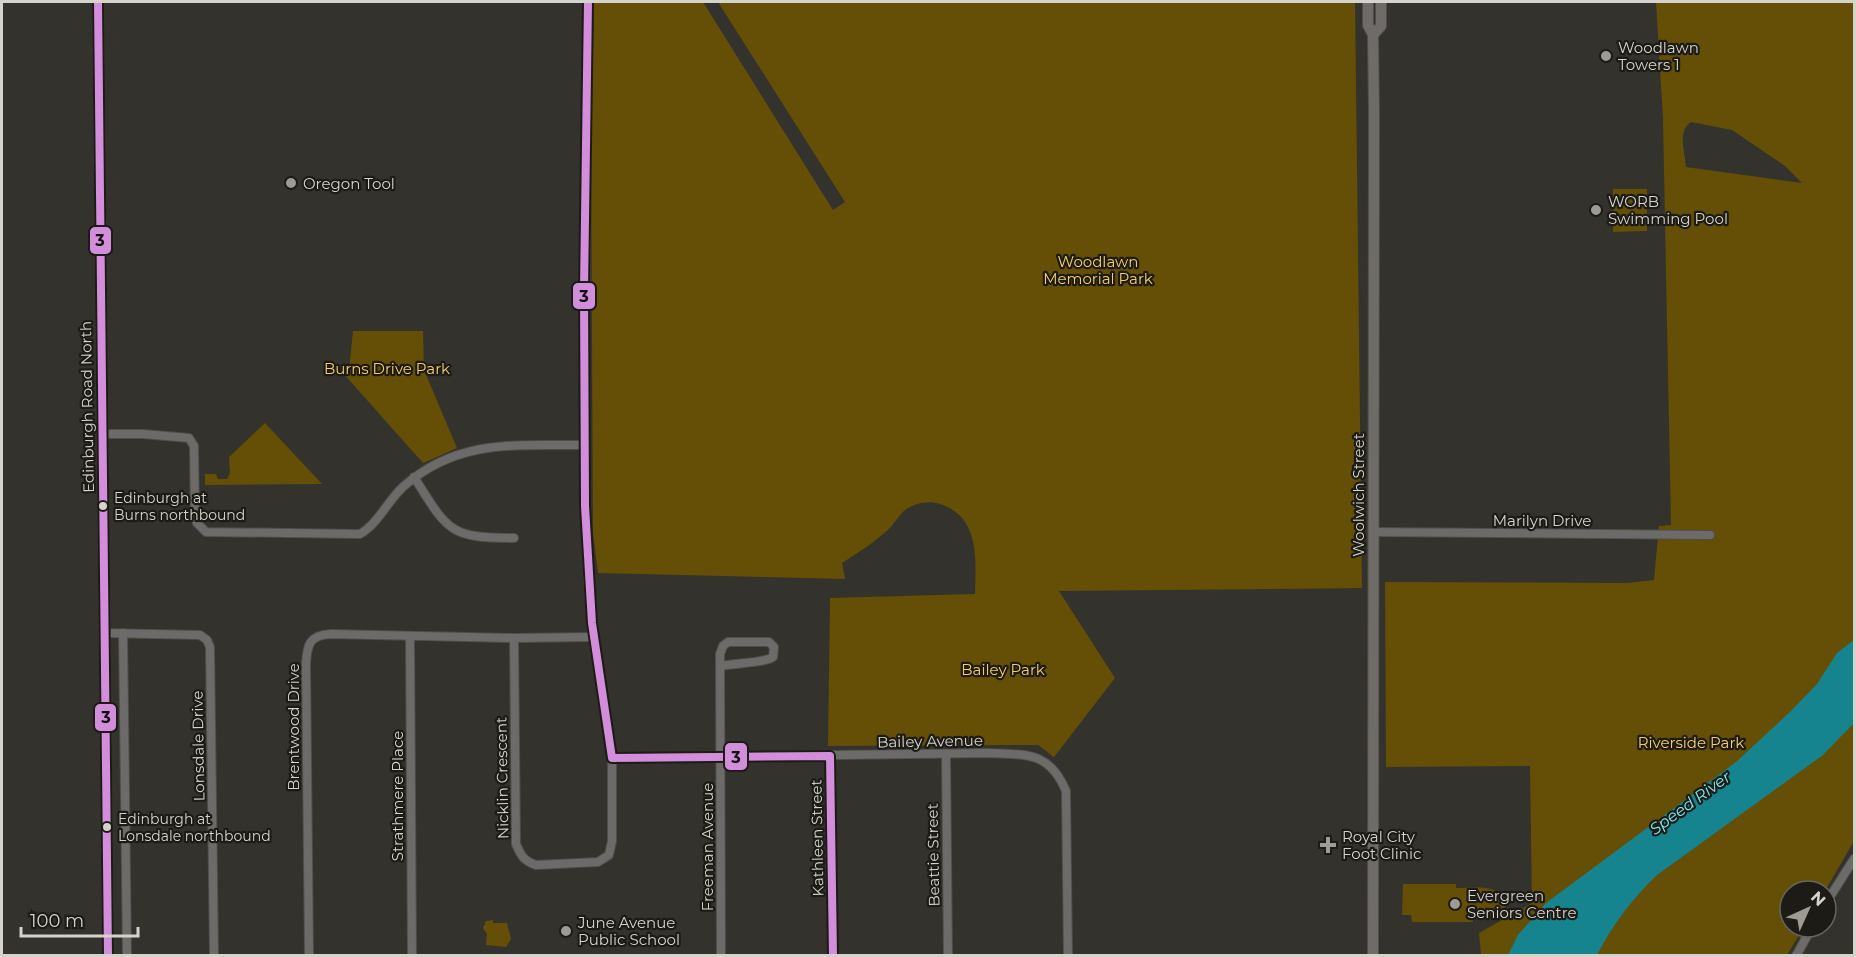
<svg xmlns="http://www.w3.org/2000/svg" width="1856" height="957" viewBox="0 0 1856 957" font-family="Montserrat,sans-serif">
<rect width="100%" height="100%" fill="#34322c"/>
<g fill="#654f06" fill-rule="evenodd">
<path d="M594 2H703L833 210 845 202 718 2H1355L1362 588 1059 591 1115 678 1054 757 1038 745 828 746 830 598 975 594C976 559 980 517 940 504 928 500 915 503 905 510 899 515 895 522 890 528 875 542 859 552 842 563L845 579 598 573 593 533 591 142Z"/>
<path d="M1656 2H1854V841L1825 891H1790V927H1804L1787 955H1481L1479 933 1532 903 1530 766 1386 767 1385 582 1627 583 1654 580 1659 526 1671 525 1663 119ZM1691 122 1732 130 1785 166 1802 183 1686 167C1685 152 1677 131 1691 122Z"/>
<polygon points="1613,189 1647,189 1647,231 1613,232"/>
<polygon points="353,331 423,331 424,370 457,448 423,463 343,373 349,372"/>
<polygon points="265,423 322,484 205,485 205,474 216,474 218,479 227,479 230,473 229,457"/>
<path d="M1403 884H1456V888C1475 888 1498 883 1508 903L1504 909 1494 907V915H1484L1483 919H1473V922H1412L1411 915H1402Z"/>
<polygon points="493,920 493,923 507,923 511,939 506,947 486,945 487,934 483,928 486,921"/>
</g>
<path fill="#16848e" d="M1854 640V723L1823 755 1657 875C1632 899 1613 924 1597 955H1508L1518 935 1546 903 1736 762 1790 712 1817 684 1837 653Z"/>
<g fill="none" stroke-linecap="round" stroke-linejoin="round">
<g stroke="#504e4a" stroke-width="10">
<g id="minor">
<path d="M102 434H143L189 438 194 446 195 518 197 523 206 532 360 534C378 524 388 500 404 486 459 438 516 446 584 445"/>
<path d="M414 477C448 531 449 538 514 538"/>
<polyline points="1373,532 1710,535"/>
<polyline points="104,633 200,635 207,640 210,647 214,956"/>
<polyline points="123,633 127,956"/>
<polyline points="410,637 412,956"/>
<path d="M514 638 516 844C521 856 524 861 536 865L598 862 609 855 612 841V758L593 637 588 579 584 445 588 2"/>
<polyline points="946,754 948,956"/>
<polyline points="830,756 833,956"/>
<path d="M612 758 988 753C1027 755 1049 751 1066 791L1068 956"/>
<polyline points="1826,903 1854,859"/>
<path d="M309 956 306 664C307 645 309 635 331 634L514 638 593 637"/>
<path d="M721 956 720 654 723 646 728 642H769L774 647 773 657C765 663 733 663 721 666"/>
<polyline points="1796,956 1812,927"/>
</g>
</g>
<g stroke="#504e4a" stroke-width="12">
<g id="major">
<polyline points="98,2 108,956"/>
<polyline points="1368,2 1368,25 1373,35 1374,113 1373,956"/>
<polyline points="1373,35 1381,26 1381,2"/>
</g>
</g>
<use href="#minor" stroke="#6d6b6a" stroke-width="8"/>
<use href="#major" stroke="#6e6b68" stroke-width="10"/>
<g stroke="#1d1b16" stroke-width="12">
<g id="bus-1">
<polyline points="98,2 108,956"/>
<polyline points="588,2 584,290 585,506 592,623 612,758 830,756 833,956"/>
</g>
</g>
<use href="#bus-1" stroke="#d28ddb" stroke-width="8"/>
</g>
<g fill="#9d9b94" stroke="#1d1b16" stroke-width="2">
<circle cx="1606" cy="56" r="6"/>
<circle cx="291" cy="183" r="6"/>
<circle cx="1596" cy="210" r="6"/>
<path d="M1325 836h6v6h6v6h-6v6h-6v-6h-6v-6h6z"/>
<circle cx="1455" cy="904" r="6"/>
<circle cx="566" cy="931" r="6"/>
</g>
<g fill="#d5d3cc" stroke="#1d1b16" stroke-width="2">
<circle cx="103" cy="506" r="5"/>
<circle cx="107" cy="827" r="5"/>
</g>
<g text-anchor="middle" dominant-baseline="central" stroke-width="4.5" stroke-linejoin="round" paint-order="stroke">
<g font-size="14" fill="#d5d3cc" stroke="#1d1b16" text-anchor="start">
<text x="114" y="498">Edinburgh at<tspan x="114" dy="17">Burns northbound</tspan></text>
<text x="118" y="819">Edinburgh at<tspan x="118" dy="17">Lonsdale northbound</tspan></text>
</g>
<g font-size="15" fill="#d5d3cc" stroke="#1d1b16" text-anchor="start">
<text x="1618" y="47">Woodlawn<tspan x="1618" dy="17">Towers 1</tspan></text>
<text x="303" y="183">Oregon Tool</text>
<text x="1608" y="201">WORB<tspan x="1608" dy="17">Swimming Pool</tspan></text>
<text x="1342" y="836">Royal City<tspan x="1342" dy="17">Foot Clinic</tspan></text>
<text x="1467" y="895">Evergreen<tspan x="1467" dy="17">Seniors Centre</tspan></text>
<text x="578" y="922">June Avenue<tspan x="578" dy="17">Public School</tspan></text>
</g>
<g font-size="15" fill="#f6cd6a" stroke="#1d1b16">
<text x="1098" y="261">Woodlawn<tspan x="1098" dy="17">Memorial Park</tspan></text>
<text x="387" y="368">Burns Drive Park</text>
<text x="1003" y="669">Bailey Park</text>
<text x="1691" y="742">Riverside Park</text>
</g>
<g font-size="15" fill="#d5d3cc" stroke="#1d1b16">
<text transform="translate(87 407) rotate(-91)">Edinburgh Road North</text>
<text transform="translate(1358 495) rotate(-90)">Woolwich Street</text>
<text x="1542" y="520">Marilyn Drive</text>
<text transform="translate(293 727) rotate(-90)">Brentwood Drive</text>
<text transform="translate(930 741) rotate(-1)">Bailey Avenue</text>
<text transform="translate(198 746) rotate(-91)">Lonsdale Drive</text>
<text transform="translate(502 778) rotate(-91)">Nicklin Crescent</text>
<text transform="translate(397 796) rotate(-90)">Strathmere Place</text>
<text transform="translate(817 838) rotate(-91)">Kathleen Street</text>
<text transform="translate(707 847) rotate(-90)">Freeman Avenue</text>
<text transform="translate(933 855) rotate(-91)">Beattie Street</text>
</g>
<g font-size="16" font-style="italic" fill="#7eeaf7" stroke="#1d1b16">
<text transform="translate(1690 803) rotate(-36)">Speed River</text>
</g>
</g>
<g stroke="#1d1b16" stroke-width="2">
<rect x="89" y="226" width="23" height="29" rx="6" fill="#d28ddb"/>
<rect x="572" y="282" width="24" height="28" rx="6" fill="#d28ddb"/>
<rect x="94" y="703" width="23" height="29" rx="6" fill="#d28ddb"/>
<rect x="724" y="742" width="24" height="29" rx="6" fill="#d28ddb"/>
</g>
<g font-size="16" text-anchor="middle" font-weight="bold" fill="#111">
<text x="100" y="246">3</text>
<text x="584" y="302">3</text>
<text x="106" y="723">3</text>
<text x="736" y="763">3</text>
</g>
<rect width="1856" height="957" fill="none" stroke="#d5d3cc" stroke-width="6"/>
<g transform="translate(1808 909) rotate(45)"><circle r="28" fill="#1d1b16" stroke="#67655f" stroke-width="1.5"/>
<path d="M0-4.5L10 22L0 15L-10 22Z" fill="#9d9b94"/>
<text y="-9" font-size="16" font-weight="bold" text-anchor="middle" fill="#d5d3cc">N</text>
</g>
<path d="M21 927v9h117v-9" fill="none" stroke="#d5d3cc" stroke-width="3"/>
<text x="30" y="927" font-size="18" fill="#d5d3cc" stroke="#1d1b16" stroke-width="4.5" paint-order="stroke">100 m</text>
</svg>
